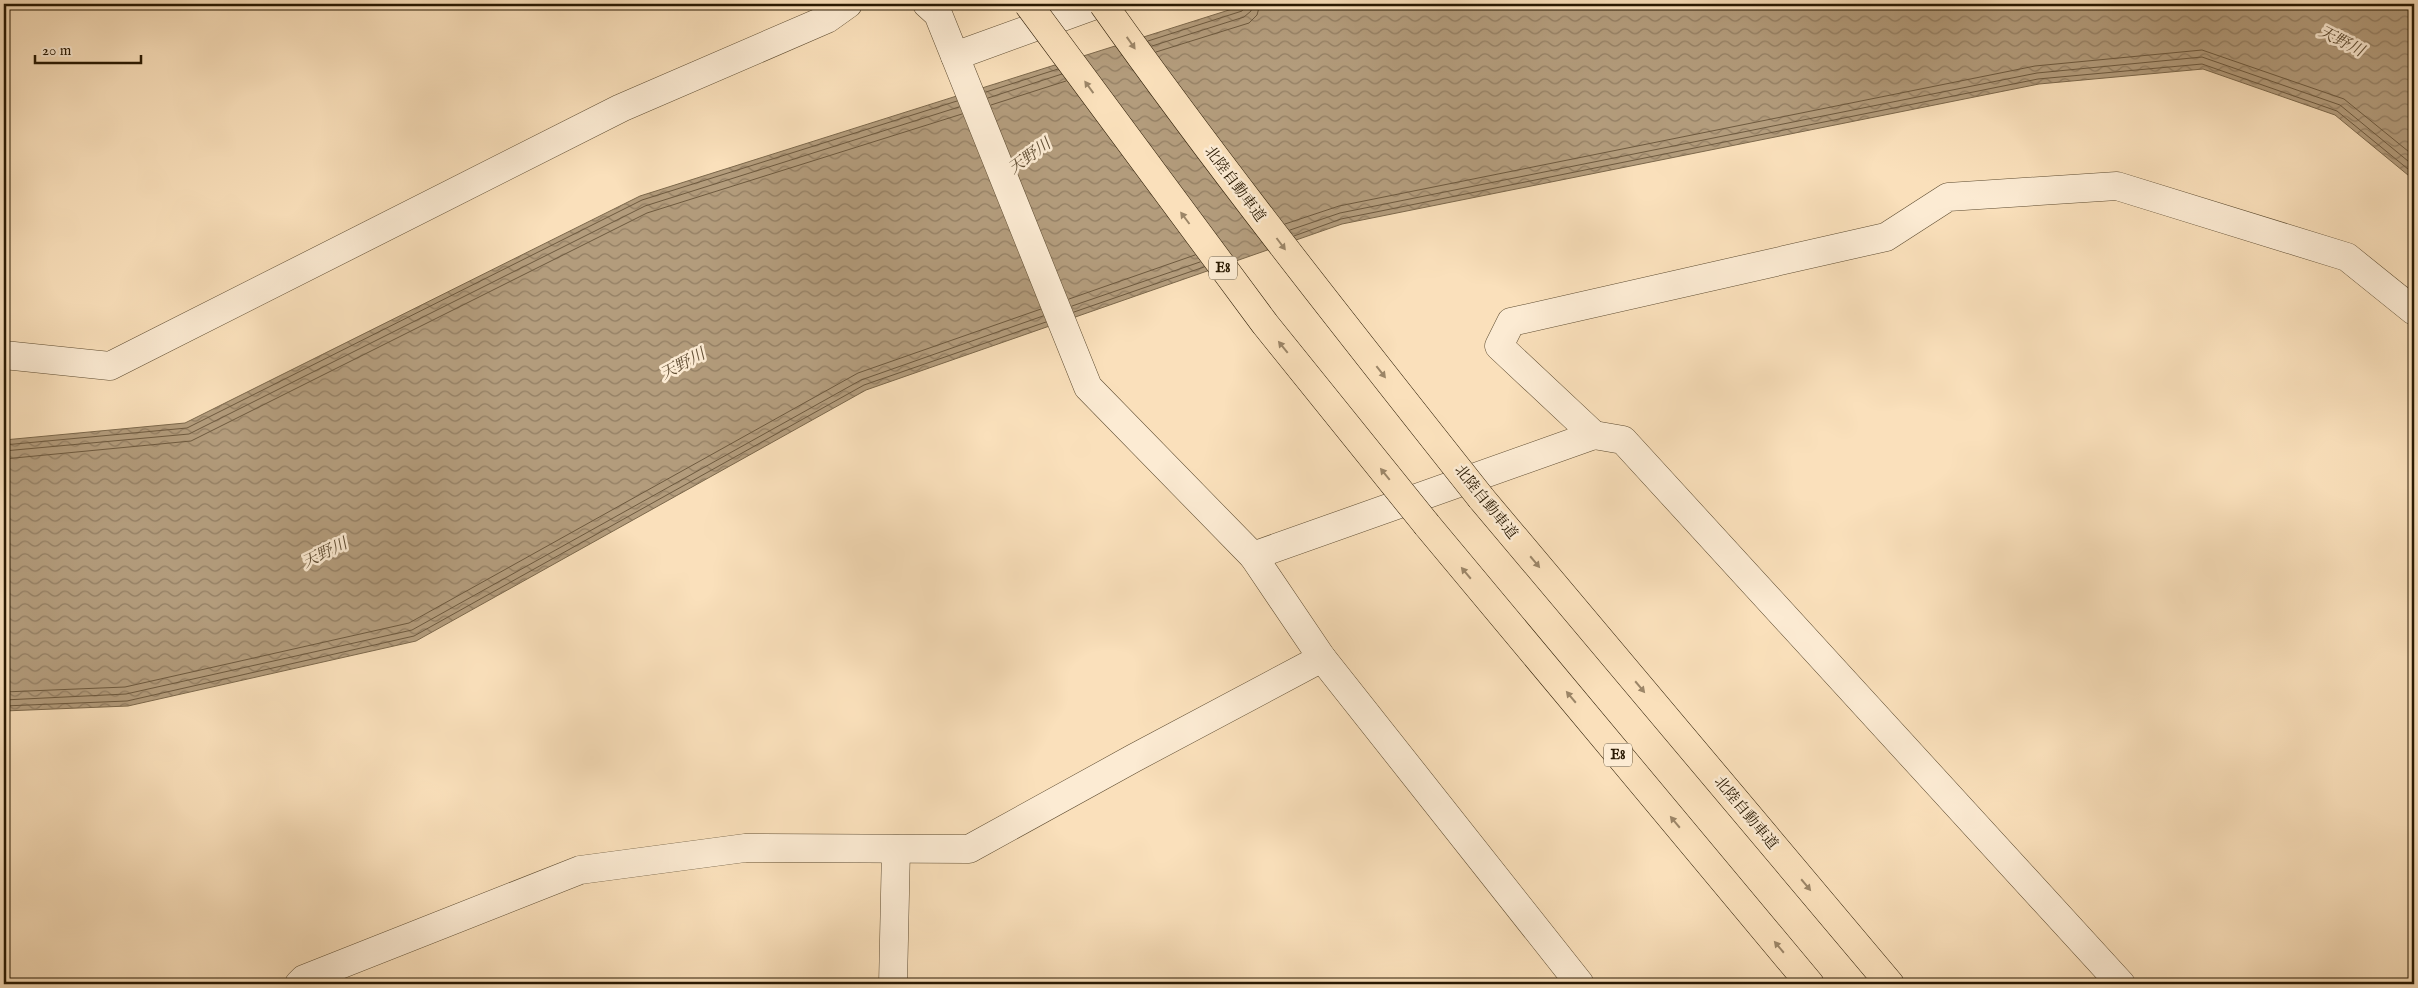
<svg xmlns="http://www.w3.org/2000/svg" width="2418" height="988" viewBox="0 0 2418 988" font-family="'IM FELL English','Noto Serif JP',serif">
<defs>
<pattern id="water-waves" width="16" height="10" patternUnits="userSpaceOnUse" patternTransform="scale(1.25)"><rect width="16" height="10" fill="#b39c7c"/><path d="M0 5q4-4 8 0t8 0" fill="none" stroke="#927e63"/></pattern>
</defs>
<rect width="100%" height="100%" fill="#fae0bb"/>
<filter id="stains"><feTurbulence type="fractalNoise" baseFrequency=".004" numOctaves="4"/><feColorMatrix values="0 0 0 0 .2 0 0 0 0 .09 0 0 0 0 .02 0 0 0 .5 -.17"/></filter>
<radialGradient id="worn" r=".72"><stop offset=".6" stop-color="#630" stop-opacity="0"/><stop offset="1" stop-color="#630" stop-opacity=".3"/></radialGradient>
<polygon fill="url(#water-waves)" stroke="#7c684b" points="1248,4 2414,4 2414,180 2335,115 2203,69 2039,84 1342,224 866,390 416,641 128,706 4,711 4,440 185,423 640,196"/>
<g fill="none" stroke-linecap="round" stroke-linejoin="round">
<g stroke="#6e5a3f" stroke-width="1">
<polyline points="1148,41 1242,11 1246,4"/>
<polyline points="1152,46 1244,17 1251,11 1252,4"/>
<polyline points="1156,52 1249,23 1257,15 1260,4"/>
<polyline points="986,92 1058,69"/>
<polyline points="988,98 1062,74"/>
<polyline points="991,105 1066,81"/>
<polyline points="1285,224 1339,206 2035,66 2202,50 2344,99 2414,156"/>
<polyline points="1290,230 1340,213 2037,73 2202,57 2340,105 2414,166"/>
<polyline points="1294,236 1341,219 2038,79 2202,64 2337,111 2414,174"/>
<polyline points="1069,299 1195,255"/>
<polyline points="1072,306 1200,262"/>
<polyline points="1074,312 1204,267"/>
<polyline points="4,445 187,428 642,200 957,101"/>
<polyline points="4,451 189,434 645,206 959,107"/>
<polyline points="4,459 191,441 647,213 962,114"/>
<polyline points="4,692 125,687 409,623 858,373 1041,309"/>
<polyline points="4,700 126,694 412,630 861,380 1043,316"/>
<polyline points="4,706 127,701 414,636 864,385 1046,322"/>
</g>
<g stroke="#5d4b30" stroke-width="29">
<g id="street">
<polyline points="927,4 938,14 1088,387 1253,556 1594,435 1499,346 1511,322 1886,237 1948,197 2117,186 2347,257 2414,311"/>
<polyline points="955,56 1098,4"/>
<polyline points="4,355 110,366 621,108 827,19 848,4"/>
<polyline points="1594,435 1623,440 2121,984"/>
<polyline points="1253,556 1322,658 1580,984"/>
<polyline points="299,984 304,979 580,870 745,848 969,849 1134,758 1322,658"/>
<polyline points="893,984 896,849"/>
</g>
</g>
<g stroke="#291902" stroke-width="29">
<g id="highway">
<polyline points="1481,498 1890,984"/>
<polyline points="1427,525 1810,984"/>
</g>
</g>
<use href="#street" stroke="#fcebd3" stroke-width="28"/>
<use href="#highway" stroke="#fae0bb" stroke-width="28"/>
<g stroke="#291902" stroke-width="29" stroke-linecap="butt">
<g id="highway-bridge">
<polyline points="1028,4 1265,324 1427,525"/>
<path d="M1103 4C1223 173 1352 335 1481 498"/>
</g>
</g>
<use href="#highway-bridge" stroke="#fae0bb" stroke-width="28"/>
</g>
<defs><path id="oneway-solid" d="M-6-.8H1V-3.2L6.5 0L1 3.2V.8H-6Z" transform="scale(1.25)"/></defs>
<g fill="#9c8668">
<use href="#oneway-solid" transform="translate(1131 43) rotate(55)"/>
<use href="#oneway-solid" transform="translate(1089 87) rotate(-126)"/>
<use href="#oneway-solid" transform="translate(1185 218) rotate(-127)"/>
<use href="#oneway-solid" transform="translate(1281 244) rotate(53)"/>
<use href="#oneway-solid" transform="translate(1283 347) rotate(-129)"/>
<use href="#oneway-solid" transform="translate(1381 372) rotate(52)"/>
<use href="#oneway-solid" transform="translate(1385 474) rotate(-129)"/>
<use href="#oneway-solid" transform="translate(1535 562) rotate(50)"/>
<use href="#oneway-solid" transform="translate(1466 573) rotate(-130)"/>
<use href="#oneway-solid" transform="translate(1640 687) rotate(50)"/>
<use href="#oneway-solid" transform="translate(1571 697) rotate(-130)"/>
<use href="#oneway-solid" transform="translate(1675 822) rotate(-130)"/>
<use href="#oneway-solid" transform="translate(1806 885) rotate(50)"/>
<use href="#oneway-solid" transform="translate(1779 947) rotate(-130)"/>
</g>
<g text-anchor="middle" dominant-baseline="central" stroke-width="5" stroke-linejoin="round" paint-order="stroke">
<g fill="#fcebd3" stroke="#685841" stroke-width="1">
<rect x="1209" y="256.5" width="28" height="23" rx="4"/>
<rect x="1604" y="743.5" width="28" height="23" rx="4"/>
</g>
<g font-size="14" font-weight="bold" fill="#291902">
<text x="1223" y="268">E8</text>
<text x="1618" y="755">E8</text>
</g>
<g font-size="15" fill="#291902" stroke="#fcebd3">
<text transform="translate(1235 184) rotate(53)">北陸自動車道</text>
<text transform="translate(1486 502) rotate(51)">北陸自動車道</text>
<text transform="translate(1746 813) rotate(50)">北陸自動車道</text>
</g>
<g font-size="16" font-style="italic" fill="#604d33" stroke="#fcebd3">
<text transform="translate(2341 42) rotate(27)">天野川</text>
<text transform="translate(1030 157) rotate(-36)">天野川</text>
<text transform="translate(683 365) rotate(-28)">天野川</text>
<text transform="translate(325 554) rotate(-26)">天野川</text>
</g>
</g>
<rect width="2418" height="988" fill="none" stroke="#fae0bb" stroke-width="20"/>
<rect x="5" y="5" width="2408" height="978" fill="none" stroke="#291902" stroke-width="2.5"/>
<rect x="10" y="10" width="2398" height="968" fill="none" stroke="#291902"/>
<path d="M35 55v8h106v-8" fill="none" stroke="#291902" stroke-width="2.5"/>
<text x="42" y="55" font-size="15" fill="#291902" stroke="#fcebd3" stroke-width="4" paint-order="stroke">20 m</text>
<rect width="100%" height="100%" filter="url(#stains)"/>
<rect width="100%" height="100%" fill="url(#worn)"/>
</svg>
